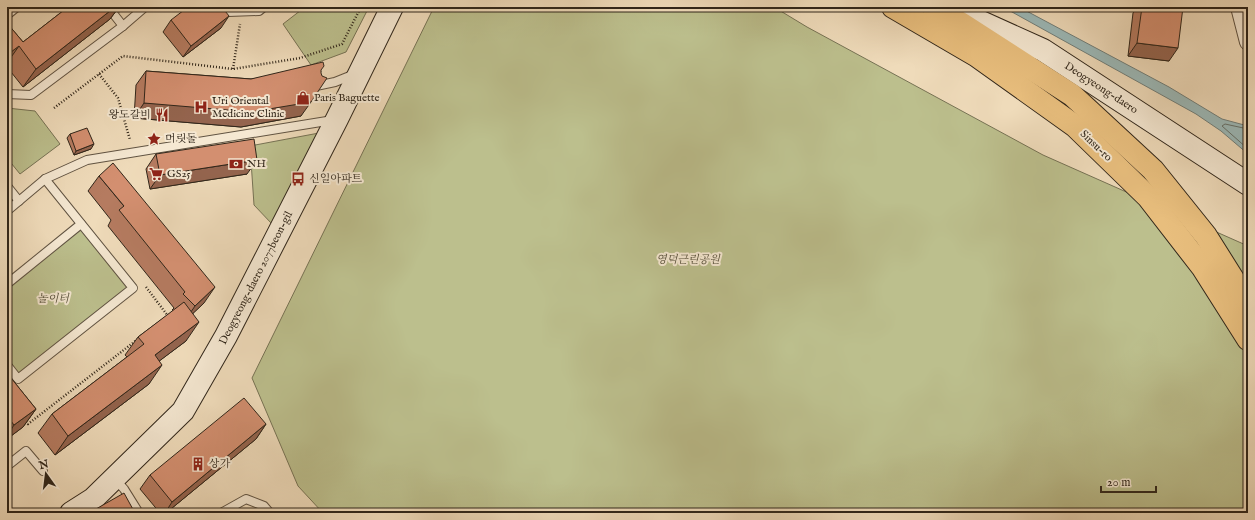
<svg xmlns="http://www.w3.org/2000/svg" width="1255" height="520" viewBox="0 0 1255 520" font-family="'IM FELL English','Noto Serif KR',serif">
<rect width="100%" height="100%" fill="#efdbba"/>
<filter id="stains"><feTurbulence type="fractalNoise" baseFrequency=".005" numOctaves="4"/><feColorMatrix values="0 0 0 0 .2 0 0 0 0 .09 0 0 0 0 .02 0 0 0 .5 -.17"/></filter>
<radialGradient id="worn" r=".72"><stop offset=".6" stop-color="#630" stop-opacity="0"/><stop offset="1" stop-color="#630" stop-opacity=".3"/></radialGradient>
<g fill="#bcbf8d" stroke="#767254">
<polygon points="305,7 369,7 346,52 311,65 283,24"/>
<polygon points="434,7 774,7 807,27 1043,155 1248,246 1248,513 323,513 298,486 252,378"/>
<polygon points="7,108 35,111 60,144 20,174 7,158"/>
<polygon points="319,133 272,224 254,205 250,146"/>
<polygon points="81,224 133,288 18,379 7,365 7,284"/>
</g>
<polygon fill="#9cb9b8" stroke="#717e79" points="1003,7 1019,7 1169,87 1222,119 1248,126 1248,154 1221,131 1196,114"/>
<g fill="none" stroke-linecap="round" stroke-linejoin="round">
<polyline stroke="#667069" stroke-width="1" points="1248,129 1225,124 1222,126 1248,149"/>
<g stroke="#605342" stroke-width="10">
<g id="lane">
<polyline points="108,7 123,26"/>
<polyline points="224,7 228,12 259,11 264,7"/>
<polyline points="7,15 17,7"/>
<polyline points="316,86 335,82 355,74"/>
<polyline points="7,94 31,95 123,26 145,7"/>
<polyline points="7,186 19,201"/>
<polyline points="7,211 45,179 87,160 333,120"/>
<polyline points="7,284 81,224"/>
<polyline points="7,365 18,379 133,288 45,179"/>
<polyline points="7,466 26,451 43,471"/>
<polyline points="115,479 124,489 139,513"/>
<polyline points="221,513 246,499 264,506 270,513"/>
</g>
</g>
<g stroke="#605342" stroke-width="18">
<polyline id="street" points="1239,7 1248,42"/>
</g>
<g stroke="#30261a" stroke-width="24">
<g id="secondary">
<polyline points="950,8 1043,50 1248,184"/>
<polyline points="71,513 93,499 183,411 226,336 337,119 392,7"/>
</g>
</g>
<g stroke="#30261a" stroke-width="24">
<g id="primary">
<polyline points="893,7 977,56 1075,126 1148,197 1203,268 1248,339"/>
<polyline points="933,7 962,24 1072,95 1153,170 1206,236 1248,303"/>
</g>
</g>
<g stroke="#30261a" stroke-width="2.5" stroke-dasharray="1 2" stroke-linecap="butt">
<polyline points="233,69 240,24"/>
<polyline points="99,74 118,98 130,140"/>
<polyline points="54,108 123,56 233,69 300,58 342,44 361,7"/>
<polyline points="146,287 168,316 167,316"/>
<polyline points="24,419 28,424 138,339"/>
<polyline points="7,505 13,513"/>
</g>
<use href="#lane" stroke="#f5e8d2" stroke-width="8"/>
<use href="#street" stroke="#f5e8d2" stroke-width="16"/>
<use href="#secondary" stroke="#f5e8d2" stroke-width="22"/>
<use href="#primary" stroke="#e8be7d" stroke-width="22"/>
</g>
<g fill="#b57b60" stroke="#30261a">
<polygon points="68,7 126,7 119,12 117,10 110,19 23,87 7,67 7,23 23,42"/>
<polygon points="1137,7 1183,7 1169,61 1128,56 1133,13"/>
<polygon points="171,20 221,28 183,57 163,32"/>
<polygon points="146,71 251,79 321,71 301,116 241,127 134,118 136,85"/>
<polygon points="70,134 91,149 74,155 67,138"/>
<polygon points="156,154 247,174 150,189 146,169"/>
<polygon points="99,176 204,303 193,313 186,341 159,361 149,384 55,455 38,433 52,414 127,357 125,355 138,337 173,311 172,310 174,308 108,226 111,220 88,191"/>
<polygon points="7,373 36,409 23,427 7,439"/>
<polygon points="266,424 256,439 166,513 160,513 140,489 150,475"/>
</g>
<g fill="#94644e" stroke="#30261a">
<polygon points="115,7 119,7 110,19 23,87 36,69"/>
<polygon points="123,7 126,7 119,12"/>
<polygon points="229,16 221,28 183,57 191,46"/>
<polygon points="1137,43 1178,48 1169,61 1128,56"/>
<polygon points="19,46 7,63 7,55"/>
<polygon points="311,102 301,116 241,127 134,118 144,103"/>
<polygon points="94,144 91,149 74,155 76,151"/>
<polygon points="257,160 247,174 150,189 160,175"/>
<polygon points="215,287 204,303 184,322 195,306"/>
<polygon points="199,322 186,341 142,374 155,355"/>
<polygon points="162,365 149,384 55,455 68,436"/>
<polygon points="36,409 23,427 7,439 7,436 14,425"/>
<polygon points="266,424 256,439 166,513 165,513 172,502"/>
</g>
<g fill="#d38f70" stroke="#30261a">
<polygon points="68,7 115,7 36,69 19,46 7,55 7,23 23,42"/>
<polygon points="188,7 222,7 229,16 191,46 171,20"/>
<polygon points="1142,7 1183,7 1178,48 1137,43"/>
<polygon points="323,62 324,66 321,70 321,73 322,76 327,78 311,102 251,112 144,103 146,71 251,79"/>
<polygon points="87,128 94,144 76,151 70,134"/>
<polygon points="254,139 257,160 160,175 156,154"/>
<polygon points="113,163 215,287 195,306 183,294 185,292 119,210 124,206 99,176"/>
<polygon points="184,302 199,322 155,355 162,365 68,436 52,414 144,344 138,337"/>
<polygon points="7,373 36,409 14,425 7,416"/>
<polygon points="244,398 266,424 172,502 150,475"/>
<polygon points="124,493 135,513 89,513"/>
</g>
<defs>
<g id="shop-bare" transform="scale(1.08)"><path d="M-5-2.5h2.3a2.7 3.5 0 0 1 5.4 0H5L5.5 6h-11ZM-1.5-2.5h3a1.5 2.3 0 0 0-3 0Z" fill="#8f2418" stroke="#f5e8d2" stroke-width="2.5" paint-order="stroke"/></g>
<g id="hospital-bare" transform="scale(1.08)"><path d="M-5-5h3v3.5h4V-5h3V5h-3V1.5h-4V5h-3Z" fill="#8f2418" stroke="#f5e8d2" stroke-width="2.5" paint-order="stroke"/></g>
<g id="restaurant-bare" transform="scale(1.08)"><path d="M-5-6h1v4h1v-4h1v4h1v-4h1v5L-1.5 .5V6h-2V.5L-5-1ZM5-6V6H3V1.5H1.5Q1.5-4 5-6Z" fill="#8f2418" stroke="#f5e8d2" stroke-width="2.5" paint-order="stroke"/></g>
<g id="sight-bare" transform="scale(1.08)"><path d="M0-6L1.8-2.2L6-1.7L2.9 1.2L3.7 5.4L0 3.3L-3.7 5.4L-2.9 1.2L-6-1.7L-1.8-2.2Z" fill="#8f2418" stroke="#f5e8d2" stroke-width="2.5" paint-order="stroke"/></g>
<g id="bank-bare" transform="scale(1.08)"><path d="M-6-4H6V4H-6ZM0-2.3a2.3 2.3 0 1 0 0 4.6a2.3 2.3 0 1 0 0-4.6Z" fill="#8f2418" stroke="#f5e8d2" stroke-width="2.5" paint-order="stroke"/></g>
<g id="supermarket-bare" transform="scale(1.08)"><path d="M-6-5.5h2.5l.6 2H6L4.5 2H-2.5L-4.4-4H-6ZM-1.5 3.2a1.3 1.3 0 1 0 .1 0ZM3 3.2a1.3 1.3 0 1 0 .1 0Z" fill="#8f2418" stroke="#f5e8d2" stroke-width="2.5" paint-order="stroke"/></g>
<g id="bus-bare" transform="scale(1.08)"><path d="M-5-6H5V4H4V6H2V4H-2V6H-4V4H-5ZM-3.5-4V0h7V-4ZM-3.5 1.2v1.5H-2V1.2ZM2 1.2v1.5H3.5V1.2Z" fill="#8f2418" stroke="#f5e8d2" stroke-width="2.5" paint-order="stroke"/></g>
<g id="building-bare" transform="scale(1.08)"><path d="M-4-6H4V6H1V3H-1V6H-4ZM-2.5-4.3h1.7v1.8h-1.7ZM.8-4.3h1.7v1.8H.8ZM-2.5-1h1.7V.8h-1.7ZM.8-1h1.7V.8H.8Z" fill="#8f2418" stroke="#f5e8d2" stroke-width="2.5" paint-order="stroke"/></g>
</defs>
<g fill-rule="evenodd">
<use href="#shop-bare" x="303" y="98"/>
<use href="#hospital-bare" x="201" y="107"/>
<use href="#restaurant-bare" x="162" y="115"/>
<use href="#sight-bare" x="154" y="139"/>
<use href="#bank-bare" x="236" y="164"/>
<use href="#supermarket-bare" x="156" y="174"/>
<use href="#bus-bare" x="298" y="179"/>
<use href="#building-bare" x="198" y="464"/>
</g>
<g text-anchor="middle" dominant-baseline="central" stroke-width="4" stroke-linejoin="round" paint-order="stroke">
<g font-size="11" fill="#30261a" stroke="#f5e8d2">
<text transform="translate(1101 88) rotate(33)">Deogyeong-daero</text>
<text transform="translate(1096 146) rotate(44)">Sinsu-ro</text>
<text transform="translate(256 278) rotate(-63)">Deogyeong-daero 2077beon-gil</text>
</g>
<g font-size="11" fill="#30261a" stroke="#f5e8d2" text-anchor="start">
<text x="314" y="98">Paris Baguette</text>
<text x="212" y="101">Uri Oriental<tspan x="212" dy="13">Medicine Clinic</tspan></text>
<text x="151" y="115" text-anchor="end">왕도갈비</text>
<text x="165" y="139">머릿돌</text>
<text x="247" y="164">NH</text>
<text x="167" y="174">GS25</text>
<text x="309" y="179">신일아파트</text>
<text x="209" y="464">상가</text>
</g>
<g font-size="11" font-style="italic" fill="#534c37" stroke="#f5e8d2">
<text x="688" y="260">영덕근린공원</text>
<text x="53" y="299">놀이터</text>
</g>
</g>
<rect width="1255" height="520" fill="none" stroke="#efdbba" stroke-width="24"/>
<rect x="8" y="8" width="1239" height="504" fill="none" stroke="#30261a" stroke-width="2"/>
<rect x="12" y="12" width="1231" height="496" fill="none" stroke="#30261a"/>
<g transform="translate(46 474) rotate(346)" stroke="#f5e8d2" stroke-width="3" paint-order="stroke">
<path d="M0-3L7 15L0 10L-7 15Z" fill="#30261a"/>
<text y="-6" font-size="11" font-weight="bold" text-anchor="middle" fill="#30261a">N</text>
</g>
<path d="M1101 486v6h55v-6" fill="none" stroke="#30261a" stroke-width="2"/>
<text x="1107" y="486" font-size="12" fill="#30261a" stroke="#f5e8d2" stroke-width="3" paint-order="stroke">20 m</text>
<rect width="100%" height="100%" filter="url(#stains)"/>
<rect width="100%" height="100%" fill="url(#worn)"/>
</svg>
